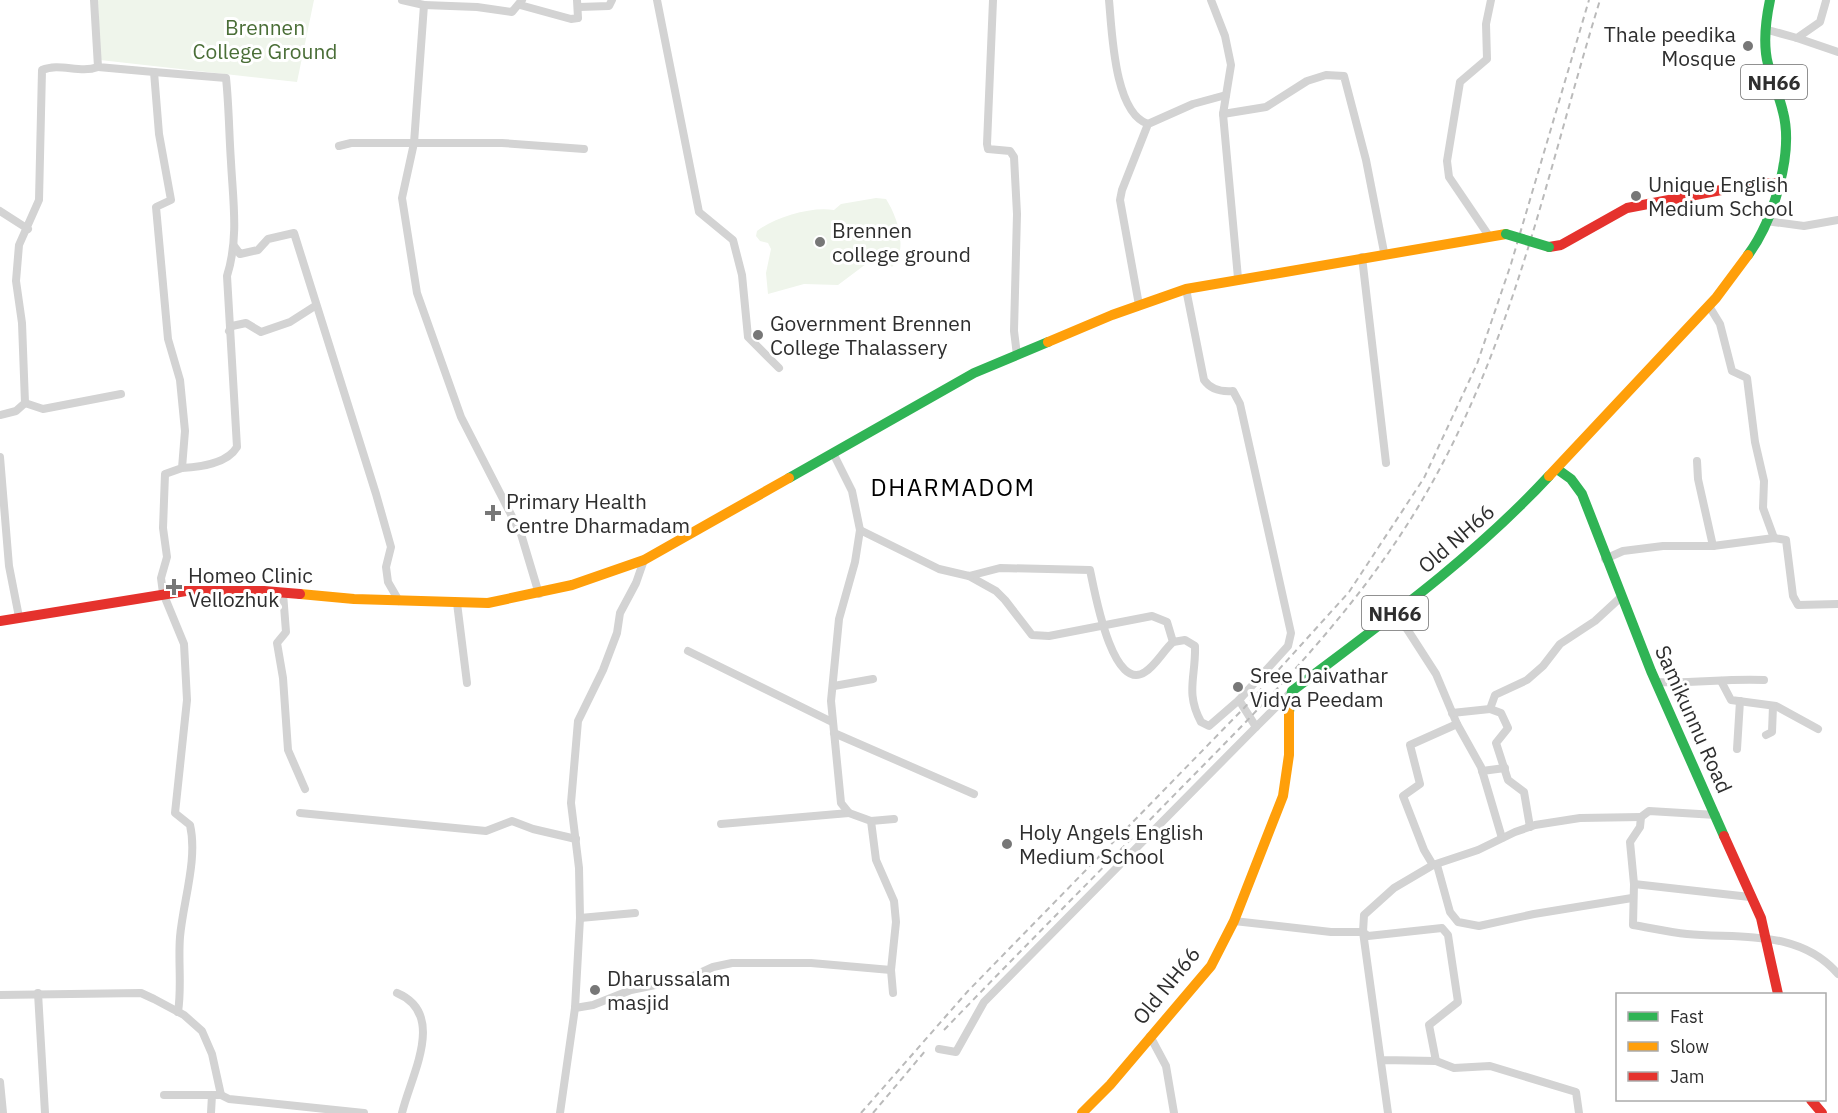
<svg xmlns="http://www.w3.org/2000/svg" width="1838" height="1113" viewBox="0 0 1838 1113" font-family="'IBM Plex Sans',sans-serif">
<rect width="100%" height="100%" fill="#fff"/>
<g fill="#eff5eb">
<polygon points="98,0 314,0 297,82 100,60"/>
<path d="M876 198 886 199C897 216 909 250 892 267L883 258H874L838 285 804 284 768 294 766 273 771 249 768 243 760 241 756 236 757 231C775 217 812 206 834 210L841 204Z"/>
</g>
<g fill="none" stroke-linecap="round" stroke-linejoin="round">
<g stroke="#d3d3d3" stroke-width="8">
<path d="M94 0 98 67 154 72 159 134 171 200 156 207 168 339 180 380 185 431 182 468 165 474 163 528 167 557 161 578 163 593 184 644 187 700 175 813 190 825C198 859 183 902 180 937 178 962 182 987 178 1012"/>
<polyline points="402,0 424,5 414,143 402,198 417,293 461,417 521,534 539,594"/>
<polyline points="657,0 699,212 733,240 742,275 748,337 779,368"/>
<polyline points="993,0 987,144 988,149 1010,151 1014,157 1017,214 1014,331 1017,355"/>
<path d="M1109 0C1112 31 1114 113 1148 124"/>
<polyline points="1211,0 1225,36 1231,65 1223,114 1238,278"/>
<polyline points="424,5 477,7 512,12 522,0"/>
<polyline points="520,5 571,19 578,18 577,0"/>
<polyline points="579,7 609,6 612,0"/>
<polyline points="1768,30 1797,38 1820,22 1826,1"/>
<polyline points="1797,38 1838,52"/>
<path d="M154 72 226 78C229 106 229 134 231 162 233 201 239 238 227 276L237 447C227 464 200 467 182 468"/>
<polyline points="1223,114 1266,107 1307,81 1326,75 1344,76 1366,160 1384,252"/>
<polyline points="339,146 351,143 502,143 584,149"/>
<polyline points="0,211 28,229"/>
<polyline points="1766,221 1804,226 1838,220"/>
<polyline points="1489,236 1449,177 1447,161 1460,82 1487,59 1486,24 1491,0"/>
<polyline points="234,246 240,254 258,250 268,239 294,233 376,494 391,547 386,567 388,582 399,601"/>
<polyline points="1362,257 1386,463"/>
<path d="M1186 289 1204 380C1211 390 1221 392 1233 391L1240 404 1291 633 1288 646 1239 700 1256 727 1291 692"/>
<polyline points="1139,305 1120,200 1122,190 1148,124 1193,104 1226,95"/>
<polyline points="1709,306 1720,324 1732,371 1747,378 1755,442 1764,481 1763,508 1774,538"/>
<polyline points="229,331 232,326 246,323 261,332 290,322 315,306"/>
<polyline points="25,403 43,409 121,394"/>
<path d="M0 415 16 411 25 403 22 323 16 281 19 245 39 200 42 70C60 62 79 74 98 67"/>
<polyline points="833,453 852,491 860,530"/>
<polyline points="0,457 9,566 19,617"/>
<polyline points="1697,461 1698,479 1713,546"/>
<polyline points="1605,559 1623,551 1663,546 1713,546 1774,538 1786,540 1793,596 1798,605 1838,604"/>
<polyline points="969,576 996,591 1005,600 1032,635 1049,636 1152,616 1167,622 1173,642"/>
<polyline points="283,593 286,632 277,643 283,678 288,750 305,789"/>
<polyline points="457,603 467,683"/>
<polyline points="1391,616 1407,629 1436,674 1457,724 1481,767 1502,838"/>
<polyline points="688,651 832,722"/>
<polyline points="1721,681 1731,700 1776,706 1818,729"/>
<path d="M1656 682C1692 684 1728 678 1764 680"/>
<polyline points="834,686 873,679"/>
<polyline points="1452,713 1490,709"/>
<polyline points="834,733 974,794"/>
<polyline points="1766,735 1772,732 1773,706"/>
<polyline points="1737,749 1740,701"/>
<polyline points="1482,771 1505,768"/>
<polyline points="300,813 486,831 512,821 533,829 576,839"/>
<path d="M1716 815 1649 811 1641 817 1640 827 1630 842 1634 884 1633 925C1651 928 1669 932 1687 934 1741 939 1799 929 1838 974"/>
<polyline points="871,821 894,819"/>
<polyline points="721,824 849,813"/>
<polyline points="1530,827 1524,792 1508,780 1496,743 1508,728 1501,713 1490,709 1495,695 1527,680 1543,666 1560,644 1595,621 1621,597"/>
<polyline points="1433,865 1424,850 1403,796 1420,784 1410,745 1457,724"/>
<polyline points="1437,865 1450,912 1458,922 1479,926 1534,914 1632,898"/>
<polyline points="1634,884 1750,897"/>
<polyline points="580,918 635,913"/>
<polyline points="1234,921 1331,932 1363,932 1364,915 1394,888 1433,865 1478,850 1515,832 1535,825 1580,818 1641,817"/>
<polyline points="38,993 45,1113"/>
<path d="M397 993C447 1014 411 1075 402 1113"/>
<path d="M893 993 891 970 896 922 894 901 876 860 871 821 849 813 841 803 831 701 839 619 855 562 860 530 939 569 969 576 1000 568 1090 570C1094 588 1112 694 1145 672 1156 665 1163 651 1173 642L1185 640 1195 646C1196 677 1185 692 1201 722L1209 726 1239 700"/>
<polyline points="0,995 141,993 154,999 184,1015 202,1031 212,1054 221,1095 229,1099 364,1113"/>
<polyline points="575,1008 593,1005 631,990 689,978 713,967 732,963 811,963 891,970"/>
<polyline points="1150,1036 1166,1066 1174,1113"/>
<polyline points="939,1049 956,1052 984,1002 1256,727"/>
<polyline points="1382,1060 1436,1061 1429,1025 1458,1002 1448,935 1442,928 1368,936 1363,932 1388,1113"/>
<polyline points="1436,1061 1454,1068 1490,1066 1576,1092 1579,1113"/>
<polyline points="0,1082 3,1113"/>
<polyline points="164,1095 221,1095"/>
<polyline points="211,1113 212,1095"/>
<polyline points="560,1113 575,1008 580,918 579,868 571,803 578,721 603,670 617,633 620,613 636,583 644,560"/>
</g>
<g stroke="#30b455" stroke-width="10">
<path d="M1748 255C1773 221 1794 154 1783 112 1779 95 1772 80 1768 64 1763 45 1766 19 1770 0"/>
<polyline points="1557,469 1571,479 1582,494 1651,671 1724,836"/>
<polyline points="789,478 974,373 1048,342"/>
<path d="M1289 712 1292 691C1382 623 1472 559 1549 476"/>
</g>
<g stroke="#ff9f0a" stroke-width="10">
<polyline points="1048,342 1112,315 1186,289 1506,234"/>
<polyline points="1549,476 1716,298 1748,255"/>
<polyline points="300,594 354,599 488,603 572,585 644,560 789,478"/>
<polyline points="1082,1113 1110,1085 1211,966 1234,921 1283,796 1289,755 1289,712"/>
</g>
<g stroke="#e5322d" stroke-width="10">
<polyline points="1549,247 1561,245 1627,208 1758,183 1781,183"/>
<polyline points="0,621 186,591 264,591 300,594"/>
<polyline points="1724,836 1761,918 1778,994"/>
<polyline points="1811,1100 1822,1113"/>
</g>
<g stroke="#bababa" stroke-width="2" stroke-dasharray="6 4.5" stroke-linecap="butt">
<path d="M944 1030C1022 949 1102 869 1181 788 1272 696 1364 603 1428 490 1515 338 1549 165 1600 0"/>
<polyline points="861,1113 968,991 1244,708 1349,592 1424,478 1477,364 1511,264 1589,0"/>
<polyline points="873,1113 926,1050"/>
</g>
<polyline stroke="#30b455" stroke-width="10" points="1506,234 1549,247"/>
</g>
<g fill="#777" stroke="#fff" stroke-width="2">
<circle cx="1748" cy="46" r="6"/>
<circle cx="1636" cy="196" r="6"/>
<circle cx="820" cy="242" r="6"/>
<circle cx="758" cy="335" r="6"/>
<path d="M490 504h6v6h6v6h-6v6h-6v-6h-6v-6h6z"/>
<path d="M171 578h6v6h6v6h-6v6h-6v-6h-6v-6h6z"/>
<circle cx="1238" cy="687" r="6"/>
<circle cx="1007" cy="844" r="6"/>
<circle cx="595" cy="990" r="6"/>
</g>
<g text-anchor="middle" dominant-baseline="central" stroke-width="6" stroke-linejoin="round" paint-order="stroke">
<g fill="#fff" stroke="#6d6d6d" stroke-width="1.5">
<rect x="1741" y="65" width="66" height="34" rx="4.5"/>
<rect x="1362" y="596" width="66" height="34" rx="4.5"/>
</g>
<g font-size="20" font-weight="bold" fill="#2e2e2e">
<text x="1774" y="82">NH66</text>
<text x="1395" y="613">NH66</text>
</g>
<g font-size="21" fill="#4a6e37" stroke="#fff">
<text x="265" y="27">Brennen<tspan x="265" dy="24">College Ground</tspan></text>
</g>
<g font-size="21" fill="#2e2e2e" stroke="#fff" text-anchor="start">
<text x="1736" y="34" text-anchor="end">Thale peedika<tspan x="1736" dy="24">Mosque</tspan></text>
<text x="1648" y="184">Unique English<tspan x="1648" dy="24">Medium School</tspan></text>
<text x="832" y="230">Brennen<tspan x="832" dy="24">college ground</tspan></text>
<text x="770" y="323">Government Brennen<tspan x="770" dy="24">College Thalassery</tspan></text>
<text x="506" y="501">Primary Health<tspan x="506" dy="24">Centre Dharmadam</tspan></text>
<text x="188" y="575">Homeo Clinic<tspan x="188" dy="24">Vellozhuk</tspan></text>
<text x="1250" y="675">Sree Daivathar<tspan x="1250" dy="24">Vidya Peedam</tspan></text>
<text x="1019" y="832">Holy Angels English<tspan x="1019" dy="24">Medium School</tspan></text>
<text x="607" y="978">Dharussalam<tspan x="607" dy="24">masjid</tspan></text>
</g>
<g font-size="21" fill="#2e2e2e" stroke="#fff">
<text transform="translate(1456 538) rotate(-41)">Old NH66</text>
<text transform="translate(1694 719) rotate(66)">Samikunnu Road</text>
<text transform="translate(1166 985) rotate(-51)">Old NH66</text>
</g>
<g font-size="24" letter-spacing="1.5" fill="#000" stroke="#fff">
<text x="953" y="487">DHARMADOM</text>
</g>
</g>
<rect x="1616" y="993" width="210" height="108" fill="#ffffff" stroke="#ababab" stroke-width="1.5"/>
<rect x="1628" y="1012" width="30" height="9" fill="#30b455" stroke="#ababab" stroke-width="1.5"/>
<text x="1670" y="1023" font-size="18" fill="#2e2e2e">Fast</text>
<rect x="1628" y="1042" width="30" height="9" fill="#ff9f0a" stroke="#ababab" stroke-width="1.5"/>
<text x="1670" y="1053" font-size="18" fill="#2e2e2e">Slow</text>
<rect x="1628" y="1072" width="30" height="9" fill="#e5322d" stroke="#ababab" stroke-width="1.5"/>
<text x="1670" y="1083" font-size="18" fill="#2e2e2e">Jam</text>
</svg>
